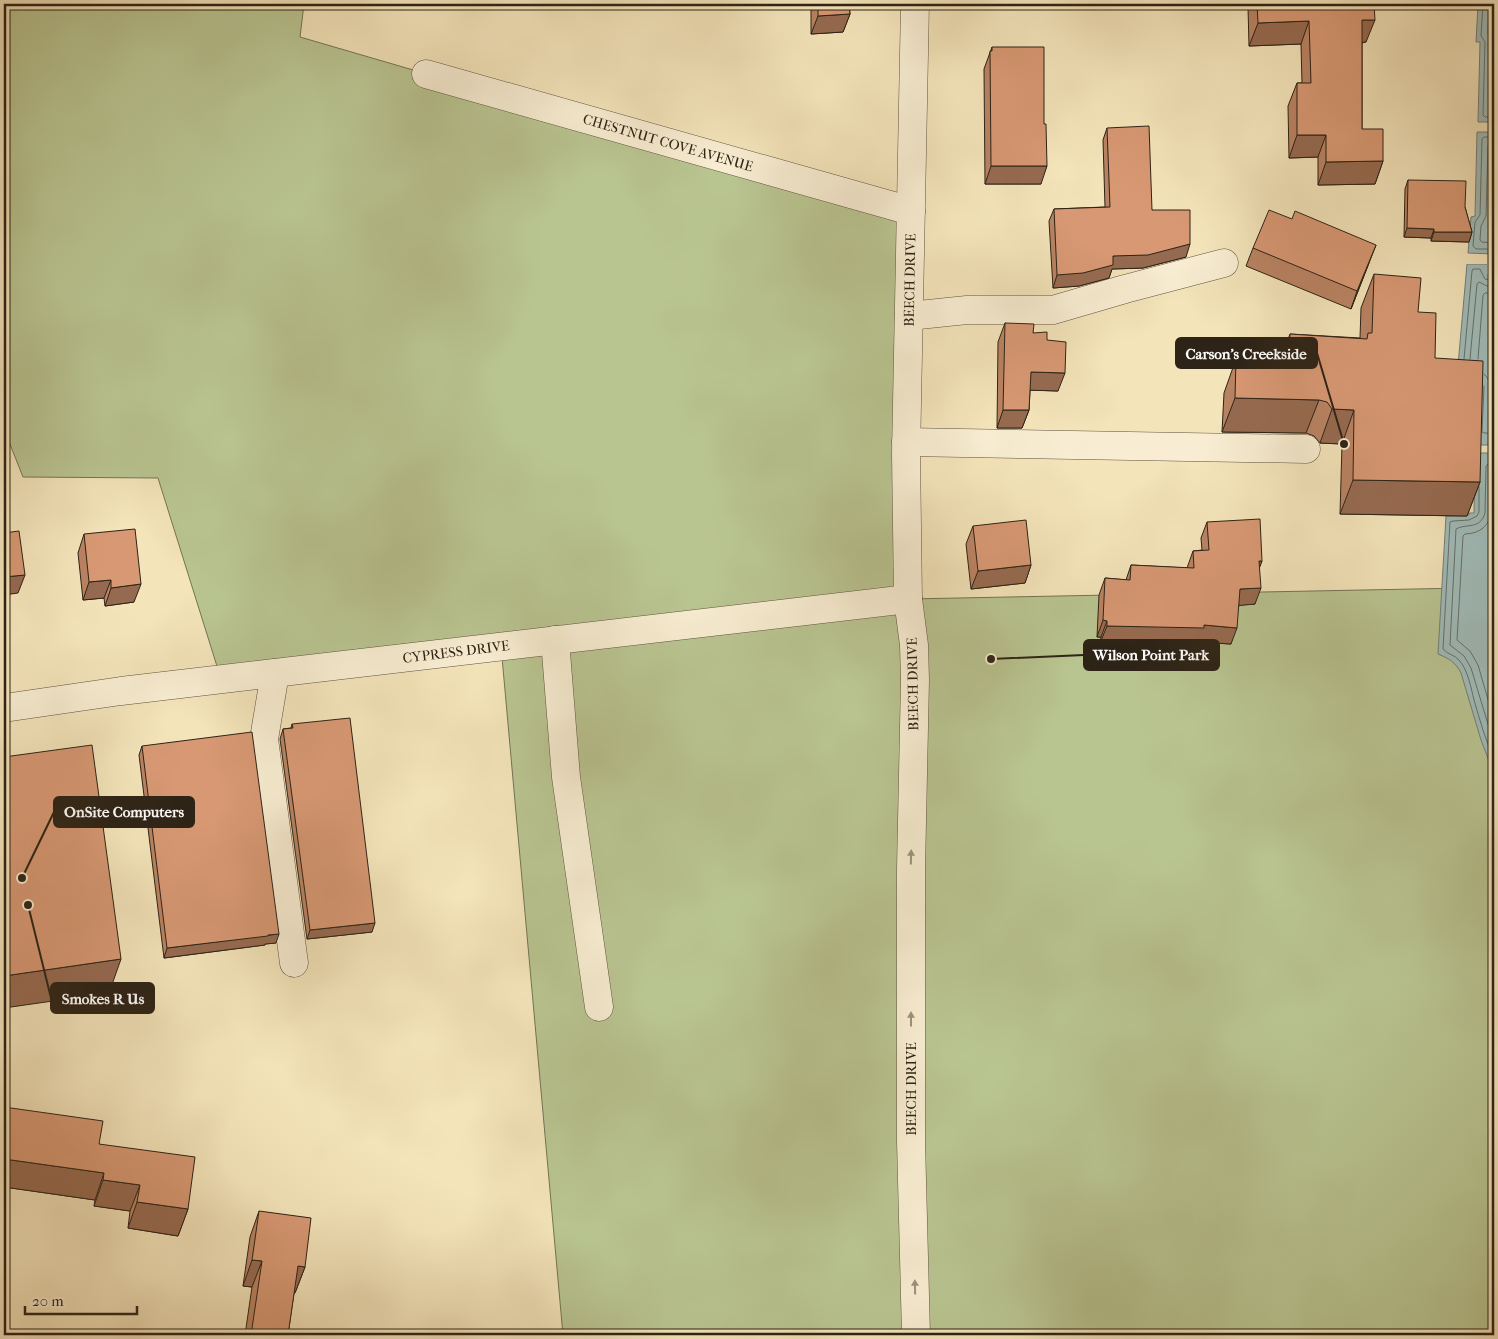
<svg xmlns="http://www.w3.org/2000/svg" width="1498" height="1339" viewBox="0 0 1498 1339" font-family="'IM FELL French Canon',serif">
<rect width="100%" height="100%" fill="#f4e4ba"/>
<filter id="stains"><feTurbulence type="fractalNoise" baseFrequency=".004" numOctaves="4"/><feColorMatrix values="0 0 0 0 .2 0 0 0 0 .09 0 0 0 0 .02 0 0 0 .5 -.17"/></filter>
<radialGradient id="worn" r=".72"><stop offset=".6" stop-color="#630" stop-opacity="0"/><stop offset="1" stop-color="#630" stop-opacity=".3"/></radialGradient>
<polygon fill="#b9c591" stroke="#737454" points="4,4 304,4 300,37 468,86 911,211 908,599 1465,588 1494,724 1494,1335 563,1335 501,646 221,679 158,478 23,477 4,429"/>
<g fill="#a0bcba" stroke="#727f78">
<polygon points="1478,4 1494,4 1494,122 1478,122 1480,42 1476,42"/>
<polygon points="1477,132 1494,132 1494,254 1468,253 1471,217 1475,216"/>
<polygon points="1491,263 1494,263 1494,445 1471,445 1456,388 1467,264 1487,264 1491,274"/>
<path d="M1475 453H1494V774L1481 740 1461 673C1455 662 1450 659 1438 654L1446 516 1469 515V513H1474Z"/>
</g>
<polygon fill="#f4e4ba" points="1467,261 1489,263 1494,261 1494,263 1491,264 1491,275 1487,274 1487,264 1467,264"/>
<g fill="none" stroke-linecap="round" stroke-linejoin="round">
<g stroke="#667068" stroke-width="1">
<polyline points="1483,4 1481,36 1485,42 1483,115 1485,117 1494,117"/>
<polyline points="1489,4 1488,33 1491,42 1489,108 1491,110 1494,111"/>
<polyline points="1494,137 1484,137 1482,139 1480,215 1475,222 1473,246 1476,249 1494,249"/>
<polyline points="1494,143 1490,143 1488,145 1486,216 1481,226 1480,240 1482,242 1494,243"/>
<polyline points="1464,359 1472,271 1473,269 1480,269 1485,279 1490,280 1494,278"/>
<polyline points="1470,359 1477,284 1479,282 1487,286 1494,285"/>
<polyline points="1478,359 1483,295 1485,293 1494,293"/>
<path d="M1484 374C1497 386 1491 407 1490 423L1492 425 1494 426"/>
<polyline points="1484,386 1482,432 1484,433 1494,433"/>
<path d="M1494 464H1488L1486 466 1485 513C1480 530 1467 523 1456 529L1450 645 1464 656 1471 668 1494 744"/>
<path d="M1494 472 1493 474C1493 499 1498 533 1465 534L1463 536 1457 640 1470 651 1478 665 1494 720"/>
<path d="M1479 487V512L1477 516 1469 520 1453 521 1450 522 1443 649C1447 654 1455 655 1459 660 1468 670 1471 688 1474 700 1480 721 1486 741 1494 760"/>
</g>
<g stroke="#5f533f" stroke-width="29">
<g id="minor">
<polyline points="915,4 906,454 908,599 914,645 915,680 911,869 911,1141 916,1335"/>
<polyline points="426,74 911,211"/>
<polyline points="909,316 967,310 1053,310 1125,289 1224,263"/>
<polyline points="906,442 1306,449"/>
<polyline points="555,640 566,777 599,1007"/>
<polyline points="275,673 264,739 294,963"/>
<polyline points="4,708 121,691 908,599"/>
</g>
</g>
<use href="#minor" stroke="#f8edd2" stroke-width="28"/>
</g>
<g fill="#b98363" stroke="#2d2316">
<polygon points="811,4 849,4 850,14 843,32 811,34"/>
<polygon points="1249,4 1374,4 1366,42 1362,43 1362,129 1383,161 1375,184 1318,185 1318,157 1289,158 1288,106 1297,83 1302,83 1301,44 1249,46 1248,7"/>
<polygon points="992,47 1041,184 985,184 984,69"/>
<polygon points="1107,128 1152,210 1186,257 1143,268 1112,269 1109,278 1079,286 1053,288 1049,221 1054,209 1105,207 1103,140"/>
<polygon points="1408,180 1465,207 1472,232 1469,242 1431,241 1431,238 1404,237 1405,189"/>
<polygon points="1253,248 1369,263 1351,309 1246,266"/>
<polygon points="1374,274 1418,312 1480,482 1467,516 1340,514 1342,444 1320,443 1314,436 1306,433 1222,432 1224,393 1236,359 1274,360 1275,357 1281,357 1290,334 1360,338 1361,308"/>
<polygon points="1005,323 1033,333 1047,340 1058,391 1030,390 1029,410 1022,428 997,428 998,342"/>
<polygon points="1207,522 1262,561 1259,568 1255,604 1239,605 1231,644 1199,642 1198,645 1100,643 1101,637 1097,637 1099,595 1105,578 1126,580 1131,565 1187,568 1193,551 1202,550 1201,538"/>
<polygon points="973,526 1031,565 1025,583 971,589 966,544"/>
<polygon points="84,534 134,602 105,606 104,598 83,600 78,553"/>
<polygon points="292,724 372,932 307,939 280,739 283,729 291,728"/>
<polygon points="142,746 276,943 265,944 265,945 164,958 139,755"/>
<polygon points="4,1107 99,1144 188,1209 178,1236 128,1228 130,1211 94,1206 95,1200 4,1187"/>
<polygon points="259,1211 305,1267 295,1293 294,1293 288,1335 245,1335 252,1287 243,1286 250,1237"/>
</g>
<g fill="#966a50" stroke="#2d2316">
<polygon points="850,14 843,32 811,34 818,16"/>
<polygon points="1362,20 1375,20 1366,42 1353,43"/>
<polygon points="1309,21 1301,44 1249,46 1258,23"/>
<polygon points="1297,135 1326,135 1318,157 1289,158"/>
<polygon points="1383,161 1375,184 1318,185 1326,162"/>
<polygon points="991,166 1047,166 1041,184 985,184"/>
<polygon points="1407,228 1434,229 1431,238 1404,237"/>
<polygon points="1434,232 1472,232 1469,242 1431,241"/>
<polygon points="1190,244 1186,257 1143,268 1112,269 1109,278 1079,286 1053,288 1057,275 1113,256"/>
<polygon points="1376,245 1369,263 1351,309 1357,291"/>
<polygon points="1031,372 1065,373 1058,391 1024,390"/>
<polygon points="1235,398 1319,400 1306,433 1222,432"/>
<polygon points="1332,409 1354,410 1342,444 1320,443"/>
<polygon points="1003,410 1029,410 1022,428 997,428"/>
<polygon points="1353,480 1480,482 1467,516 1340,514"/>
<polygon points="1259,561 1262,561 1256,577"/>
<polygon points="1031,565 1025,583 971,589 978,571"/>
<polygon points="25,575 18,593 4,595 4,577"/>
<polygon points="111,580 104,598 83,600 89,582"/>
<polygon points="141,584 134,602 105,606 111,588"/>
<polygon points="1261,588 1255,604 1234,606 1240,589"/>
<polygon points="1103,620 1107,621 1101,637 1097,637"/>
<polygon points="1204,625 1237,628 1231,644 1199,642 1198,645 1100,643 1107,626"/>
<polygon points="375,923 372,932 307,939 310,930"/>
<polygon points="279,934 276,943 265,944 265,945 164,958 167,948"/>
<polygon points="121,959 109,993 4,1008 4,976"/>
<polygon points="4,1159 104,1173 95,1200 4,1187"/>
<polygon points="103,1180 140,1185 130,1211 94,1206"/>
<polygon points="137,1202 188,1209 178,1236 128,1228"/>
<polygon points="252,1260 262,1261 252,1287 243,1286"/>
<polygon points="298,1266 305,1267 295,1293 288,1292"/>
</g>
<g fill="#d79873" stroke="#2d2316">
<polygon points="818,4 849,4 850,14 818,16"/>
<polygon points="1257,4 1374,4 1375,20 1362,20 1362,129 1383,129 1383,161 1326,162 1326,135 1297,135 1297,83 1311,83 1309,21 1258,23"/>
<polygon points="992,47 1044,47 1044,124 1046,124 1047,166 991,166 990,51 992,51"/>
<polygon points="1149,126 1152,210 1190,210 1190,244 1148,255 1113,256 1113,265 1083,273 1057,275 1054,209 1110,207 1107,128"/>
<polygon points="1408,180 1466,181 1465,207 1472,232 1434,232 1434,229 1407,228"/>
<polygon points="1269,210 1292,219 1295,211 1376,245 1357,291 1253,248"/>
<polygon points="1374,274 1421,278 1418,312 1436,313 1435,358 1483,361 1480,482 1353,480 1354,410 1332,409 1327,402 1319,400 1235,398 1236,359 1275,360 1275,357 1289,357 1290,334 1367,339 1368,333 1372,333"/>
<polygon points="1005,323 1034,324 1033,333 1047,332 1047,340 1066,342 1065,373 1031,372 1029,410 1003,410"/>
<polygon points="1260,519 1262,561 1259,561 1261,588 1240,589 1237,628 1204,625 1204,628 1107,626 1107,621 1103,620 1105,578 1130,580 1131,565 1194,568 1193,551 1209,550 1207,522"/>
<polygon points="1026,520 1031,565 978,571 973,526"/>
<polygon points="135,529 141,584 111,588 111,580 89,582 84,534"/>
<polygon points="19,531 25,575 4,577 4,533"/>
<polygon points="350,718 375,923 310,930 283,729 293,728 292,724"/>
<polygon points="252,732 279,934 268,935 268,936 167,948 142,746"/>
<polygon points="92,745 121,959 4,976 4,757"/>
<polygon points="4,1107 103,1121 99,1144 195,1157 188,1209 137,1202 140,1185 103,1180 104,1173 4,1159"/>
<polygon points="259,1211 311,1218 305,1267 298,1266 288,1335 251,1335 262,1261 252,1260"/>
</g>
<defs><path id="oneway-solid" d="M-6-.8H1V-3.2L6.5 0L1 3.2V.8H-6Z" transform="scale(1.25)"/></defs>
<g fill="#9d927d">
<use href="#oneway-solid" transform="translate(911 857) rotate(-89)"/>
<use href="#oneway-solid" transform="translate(911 1019) rotate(-90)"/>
<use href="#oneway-solid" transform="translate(915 1287) rotate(-91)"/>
</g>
<g text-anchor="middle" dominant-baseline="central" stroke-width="4" stroke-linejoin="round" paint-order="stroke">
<g font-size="14" fill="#2d2316" stroke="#f8edd2">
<text transform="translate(668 143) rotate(16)">CHESTNUT COVE AVENUE</text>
<text transform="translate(910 280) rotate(-89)">BEECH DRIVE</text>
<text transform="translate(456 652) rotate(-7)">CYPRESS DRIVE</text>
<text transform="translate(913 684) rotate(-91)">BEECH DRIVE</text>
<text transform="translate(911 1089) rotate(-90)">BEECH DRIVE</text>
</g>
</g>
<path fill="none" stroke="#2d2316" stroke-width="2" d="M1344 444L1317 353M991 659L1084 655M22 878L54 812M28 905L51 998"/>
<g fill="#2d2316" stroke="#f8edd2" stroke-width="2">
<circle cx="1344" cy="444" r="5"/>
<circle cx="991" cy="659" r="5"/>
<circle cx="22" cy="878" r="5"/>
<circle cx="28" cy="905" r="5"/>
</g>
<g fill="#2d2316" stroke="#2d2316" stroke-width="2">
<rect x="1176" y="338" width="141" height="30" rx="5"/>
<rect x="1084" y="640" width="135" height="30" rx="5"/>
<rect x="54" y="797" width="140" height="30" rx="5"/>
<rect x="51" y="983" width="103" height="30" rx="5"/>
</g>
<g font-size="15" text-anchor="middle" font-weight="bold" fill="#fff">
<text x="1246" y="359">Carson's Creekside</text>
<text x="1151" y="660">Wilson Point Park</text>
<text x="124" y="817">OnSite Computers</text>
<text x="103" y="1004">Smokes R Us</text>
</g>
<rect width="1498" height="1339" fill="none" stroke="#f4e4ba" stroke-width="20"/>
<rect x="5" y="5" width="1488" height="1329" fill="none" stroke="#2d2316" stroke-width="2.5"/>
<rect x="10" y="10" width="1478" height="1319" fill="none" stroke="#2d2316"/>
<path d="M25 1306v8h112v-8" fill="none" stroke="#2d2316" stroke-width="2.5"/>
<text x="32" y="1306" font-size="15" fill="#2d2316" stroke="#f8edd2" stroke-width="4" paint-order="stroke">20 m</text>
<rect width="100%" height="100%" filter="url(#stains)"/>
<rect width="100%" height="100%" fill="url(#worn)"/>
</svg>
